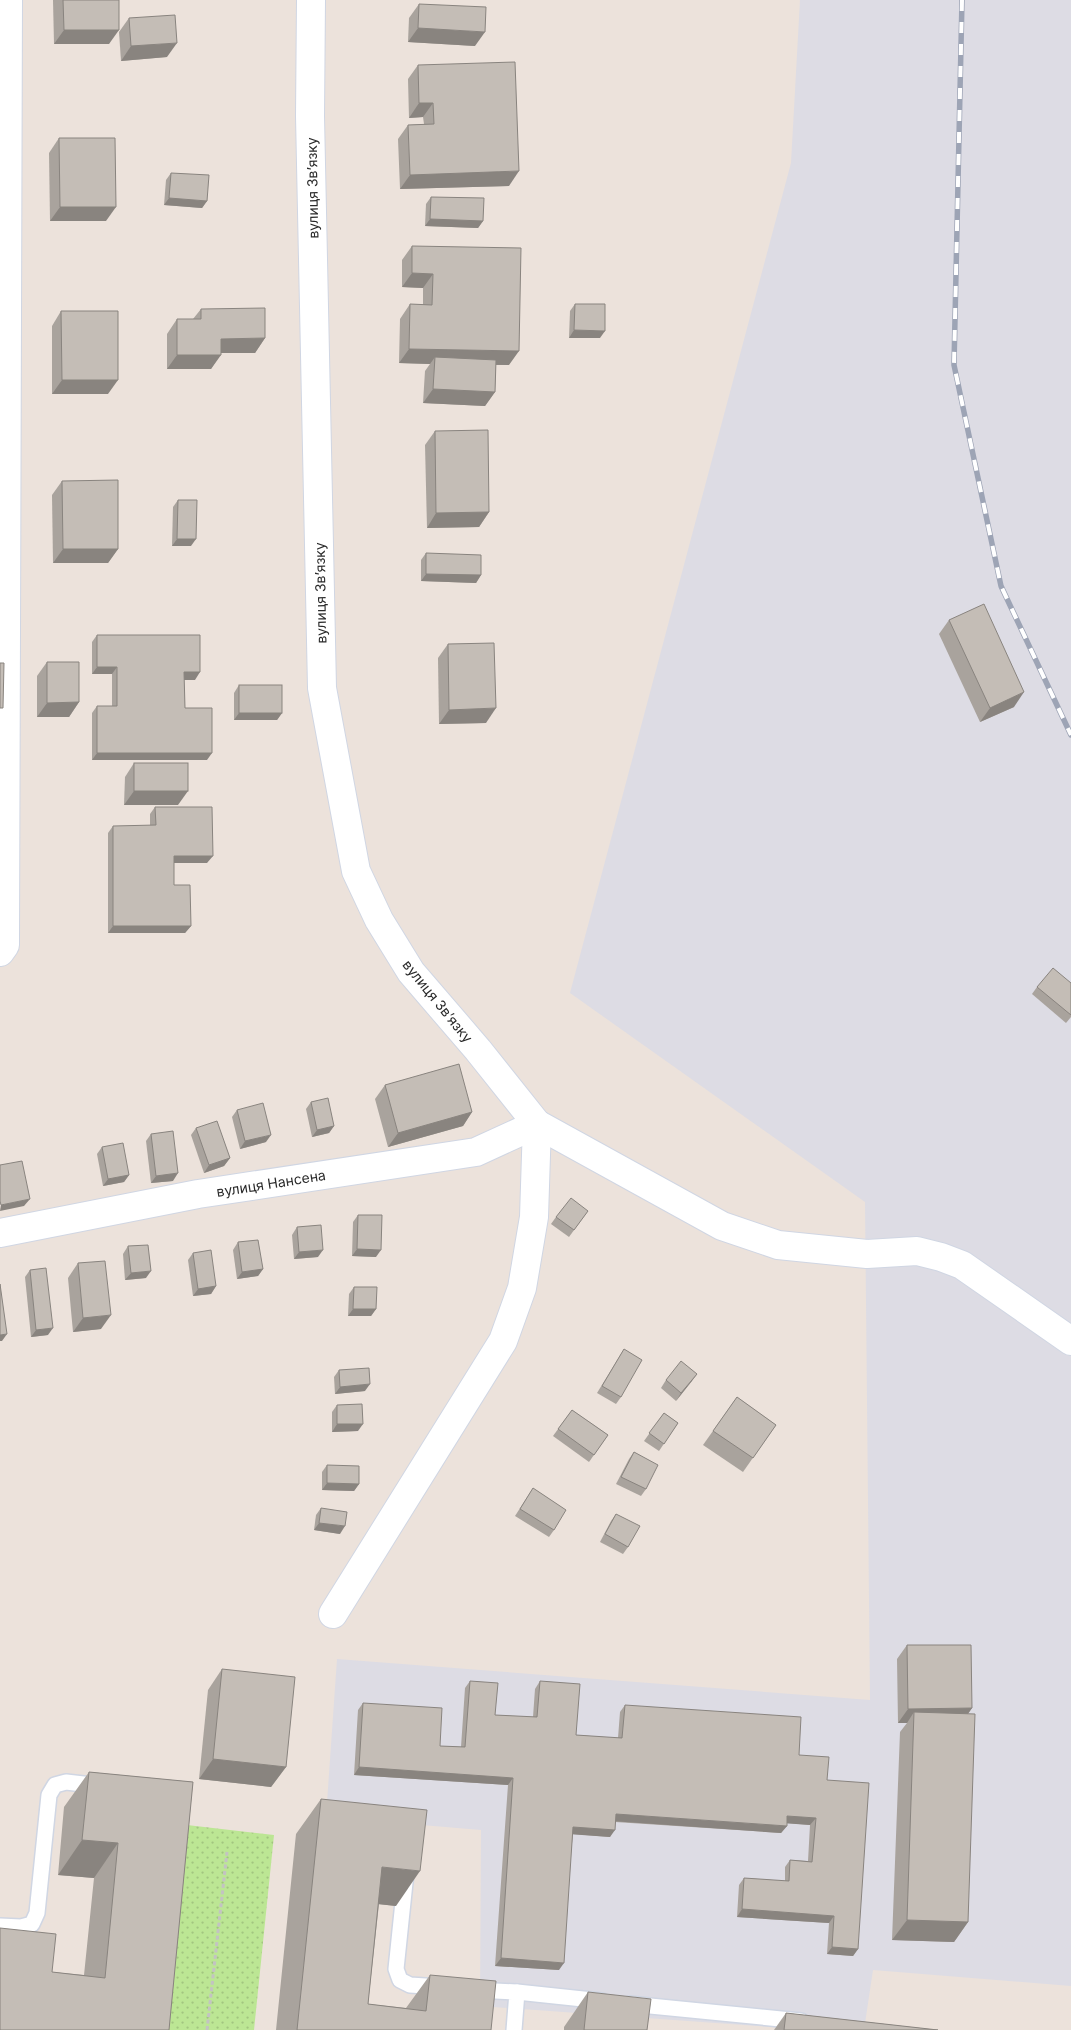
<svg xmlns="http://www.w3.org/2000/svg" width="1071" height="2030" viewBox="0 0 1071 2030" font-family="Inter,sans-serif">
<defs>
<pattern id="grass-dots" width="8" height="8" patternUnits="userSpaceOnUse" patternTransform="scale(1.25)"><rect width="8" height="8" fill="#bce694"/><path d="M2 2h.1M6 6h.1" fill="none" stroke="#a2c580" stroke-width="1.8" stroke-linecap="round"/></pattern>
</defs>
<rect width="100%" height="100%" fill="#ece2db"/>
<polygon fill="#dddce4" points="800,0 1071,0 1071,1986 873,1970 864,2030 813,2030 480,2006 481,1830 326,1817 337,1659 870,1700 865,1202 570,993 791,163"/>
<polygon fill="url(#grass-dots)" points="187,1825 274,1835 254,2030 166,2030"/>
<g fill="none" stroke-linecap="round" stroke-linejoin="round">
<g stroke="#d0d6e3" stroke-width="18">
<g id="lane">
<polyline points="406,1873 396,1969 400,1980 410,1985 441,1987"/>
<polyline points="0,1926 21,1927 32,1924 37,1913 49,1795 55,1785 66,1782 101,1786"/>
<polyline points="476,1990 517,1992 514,2030"/>
<polyline points="517,1992 602,2001"/>
<polyline points="630,2004 801,2021"/>
</g>
</g>
<g stroke="#d0d6e3" stroke-width="30">
<g id="street">
<polyline points="311,0 310,116 322,688 356,871 379,920 411,972 478,1050 537,1124 722,1226 778,1245 867,1254 917,1251 941,1257 962,1265 1071,1341"/>
<polyline points="0,952 5,945 8,0"/>
<polyline points="0,1233 198,1194 476,1152 537,1124"/>
<polyline points="333,1614 503,1341 522,1288 534,1217 537,1124"/>
</g>
</g>
<polyline stroke="#c3c3c3" stroke-width="3" stroke-dasharray="4 2.5" stroke-linecap="butt" points="207,2030 227,1852"/>
<use href="#lane" stroke="#fff" stroke-width="15"/>
<use href="#street" stroke="#fff" stroke-width="28"/>
<g stroke="#9da4b5" stroke-width="5.5">
<polyline id="rail" points="962,0 954,365 1001,586 1071,735"/>
</g>
<use href="#rail" stroke="#fff" stroke-width="4" stroke-dasharray="11" stroke-linecap="butt"/>
</g>
<g fill="#a9a39d">
<polygon points="53,0 119,0 109,44 54,44"/>
<polygon points="419,4 475,46 408,42 409,18"/>
<polygon points="129,18 167,57 121,61 119,32"/>
<polygon points="418,65 509,186 400,189 398,139 408,125 424,124 423,117 409,118 408,79"/>
<polygon points="59,138 106,221 50,221 49,153"/>
<polygon points="171,173 207,201 202,208 164,205 166,180"/>
<polygon points="431,197 483,221 478,228 425,226 426,204"/>
<polygon points="412,246 509,365 496,365 495,392 485,406 423,403 425,371 430,364 399,363 400,319 410,304 423,305 423,288 402,287 402,260"/>
<polygon points="575,304 600,338 569,338 570,311"/>
<polygon points="201,309 265,338 255,353 221,353 211,369 167,369 167,334 177,319 193,319"/>
<polygon points="61,311 108,394 52,394 52,326"/>
<polygon points="435,431 489,512 479,527 427,528 425,445"/>
<polygon points="62,481 118,549 108,563 53,563 52,495"/>
<polygon points="178,500 191,546 172,546 173,507"/>
<polygon points="426,553 481,575 476,583 421,581 421,560"/>
<polygon points="949,620 1014,707 980,722 939,634"/>
<polygon points="97,635 195,680 184,680 185,708 207,760 92,760 92,713 97,706 112,706 112,674 92,674 92,642"/>
<polygon points="448,644 486,723 439,724 438,658"/>
<polygon points="47,662 79,702 69,717 37,717 37,676"/>
<polygon points="239,685 282,713 277,720 234,720 234,693"/>
<polygon points="134,763 178,805 124,805 125,777"/>
<polygon points="155,807 207,863 174,863 174,885 191,926 185,933 108,933 108,833 113,826 150,826 150,814"/>
<polygon points="1071,983 1071,1017 1066,1023 1032,994 1037,987"/>
<polygon points="385,1085 472,1112 463,1126 388,1147 375,1099"/>
<polygon points="311,1102 334,1126 329,1133 312,1137 306,1109"/>
<polygon points="237,1110 266,1142 240,1149 232,1117"/>
<polygon points="196,1128 230,1158 224,1166 204,1173 191,1135"/>
<polygon points="151,1134 173,1181 151,1183 146,1141"/>
<polygon points="102,1147 129,1175 124,1182 103,1186 97,1154"/>
<polygon points="588,1211 569,1237 551,1224 556,1217"/>
<polygon points="358,1215 376,1257 352,1256 353,1222"/>
<polygon points="297,1227 318,1257 294,1259 292,1235"/>
<polygon points="238,1242 263,1269 258,1276 237,1279 233,1250"/>
<polygon points="128,1246 146,1278 125,1280 123,1254"/>
<polygon points="193,1253 216,1286 211,1294 193,1296 188,1260"/>
<polygon points="78,1263 101,1329 73,1332 68,1278"/>
<polygon points="30,1270 48,1335 31,1337 25,1277"/>
<polygon points="354,1287 376,1309 371,1316 348,1316 349,1294"/>
<polygon points="624,1349 621,1397 616,1404 597,1393"/>
<polygon points="339,1370 365,1391 335,1394 334,1377"/>
<polygon points="697,1374 676,1401 661,1388 666,1380"/>
<polygon points="737,1397 776,1425 743,1472 703,1445"/>
<polygon points="337,1405 358,1431 332,1432 332,1412"/>
<polygon points="572,1410 608,1435 589,1462 553,1436"/>
<polygon points="664,1413 678,1423 659,1451 644,1441"/>
<polygon points="634,1452 646,1489 641,1496 616,1484 629,1459"/>
<polygon points="327,1465 359,1484 354,1491 322,1490 322,1472"/>
<polygon points="533,1488 554,1530 549,1537 515,1516"/>
<polygon points="321,1508 340,1534 314,1530 316,1515"/>
<polygon points="616,1514 628,1547 623,1554 600,1542 611,1521"/>
<polygon points="907,1645 972,1708 968,1714 968,1922 954,1942 892,1940 900,1732 907,1723 898,1723 897,1659"/>
<polygon points="222,1669 286,1767 271,1787 199,1779 208,1690"/>
<polygon points="470,1681 495,1715 533,1717 535,1689 540,1681 576,1735 618,1738 620,1712 625,1705 799,1755 827,1780 858,1949 853,1956 827,1954 829,1923 737,1917 739,1885 744,1878 785,1881 785,1867 790,1860 808,1861 810,1825 787,1823 787,1826 781,1833 615,1822 610,1837 573,1834 559,1970 495,1966 508,1785 354,1775 358,1710 363,1703 440,1746 461,1747 465,1688"/>
<polygon points="89,1772 193,1782 169,2030 52,1972 84,1975 94,1878 58,1875 64,1807"/>
<polygon points="321,1799 396,1906 379,1904 368,2004 406,2008 430,1975 491,2030 276,2030 296,1834"/>
<polygon points="588,1992 647,2030 564,2030 564,2027"/>
<polygon points="786,2013 938,2030 774,2030"/>
</g>
<g fill="#89847f">
<polygon points="418,28 485,32 475,46 408,42"/>
<polygon points="64,30 119,30 109,44 54,44"/>
<polygon points="177,43 167,57 121,61 131,46"/>
<polygon points="419,103 433,103 423,117 409,118"/>
<polygon points="519,171 509,186 400,189 410,175"/>
<polygon points="169,198 207,201 202,208 164,205"/>
<polygon points="60,207 116,207 106,221 50,221"/>
<polygon points="430,219 483,221 478,228 425,226"/>
<polygon points="412,273 433,274 423,288 402,287"/>
<polygon points="574,330 605,331 600,338 569,338"/>
<polygon points="265,338 255,353 211,353 221,339"/>
<polygon points="409,349 519,351 509,365 434,364 435,357 430,364 399,363"/>
<polygon points="177,355 221,355 211,369 167,369"/>
<polygon points="62,380 118,380 108,394 52,394"/>
<polygon points="433,389 495,392 485,406 423,403"/>
<polygon points="489,512 479,527 427,528 436,513"/>
<polygon points="177,539 196,539 191,546 172,546"/>
<polygon points="63,549 118,549 108,563 53,563"/>
<polygon points="426,574 481,575 476,583 421,581"/>
<polygon points="97,667 117,667 112,674 92,674"/>
<polygon points="184,672 200,672 195,680 179,680"/>
<polygon points="1024,692 1014,707 980,722 990,708"/>
<polygon points="79,702 69,717 37,717 47,703"/>
<polygon points="496,708 486,723 439,724 449,710"/>
<polygon points="239,713 282,713 277,720 234,720"/>
<polygon points="97,753 212,753 207,760 92,760"/>
<polygon points="134,791 188,791 178,805 124,805"/>
<polygon points="174,856 213,856 207,863 168,863"/>
<polygon points="113,926 191,926 185,933 108,933"/>
<polygon points="472,1112 463,1126 388,1147 398,1133"/>
<polygon points="334,1126 329,1133 312,1137 317,1130"/>
<polygon points="271,1135 266,1142 240,1149 245,1141"/>
<polygon points="230,1158 224,1166 204,1173 209,1165"/>
<polygon points="178,1173 173,1181 151,1183 156,1176"/>
<polygon points="129,1175 124,1182 103,1186 108,1179"/>
<polygon points="30,1199 24,1206 0,1211 1,1205"/>
<polygon points="357,1249 381,1250 376,1257 352,1256"/>
<polygon points="323,1250 318,1257 294,1259 299,1252"/>
<polygon points="263,1269 258,1276 237,1279 242,1272"/>
<polygon points="151,1271 146,1278 125,1280 131,1273"/>
<polygon points="216,1286 211,1294 193,1296 198,1289"/>
<polygon points="353,1309 376,1309 371,1316 348,1316"/>
<polygon points="111,1315 101,1329 73,1332 83,1318"/>
<polygon points="53,1328 48,1335 31,1337 36,1330"/>
<polygon points="7,1334 2,1341 0,1341 0,1335"/>
<polygon points="697,1374 692,1381 676,1401 681,1393"/>
<polygon points="370,1384 365,1391 335,1394 340,1387"/>
<polygon points="337,1424 363,1424 358,1431 332,1432"/>
<polygon points="327,1483 359,1484 354,1491 322,1490"/>
<polygon points="319,1523 345,1526 340,1534 314,1530"/>
<polygon points="972,1708 962,1722 914,1712 907,1723 898,1723 908,1709"/>
<polygon points="213,1759 286,1767 271,1787 199,1779"/>
<polygon points="359,1767 513,1778 508,1785 354,1775"/>
<polygon points="616,1814 787,1826 781,1833 611,1821"/>
<polygon points="787,1816 816,1818 810,1825 782,1823"/>
<polygon points="573,1827 615,1830 610,1837 568,1834"/>
<polygon points="82,1840 118,1843 94,1878 58,1875"/>
<polygon points="382,1867 420,1871 396,1906 358,1902"/>
<polygon points="742,1909 834,1916 829,1923 737,1917"/>
<polygon points="907,1920 968,1922 954,1942 892,1940"/>
<polygon points="832,1947 858,1949 853,1956 827,1954"/>
<polygon points="501,1958 564,1963 559,1970 495,1966"/>
</g>
<g fill="#c4bdb6" stroke="#89847f">
<polygon points="63,0 119,0 119,30 64,30"/>
<polygon points="419,4 486,7 485,32 418,28"/>
<polygon points="175,15 177,43 131,46 129,18"/>
<polygon points="515,62 519,171 410,175 408,125 434,124 433,103 419,103 418,65"/>
<polygon points="59,138 115,138 116,207 60,207"/>
<polygon points="171,173 209,175 207,201 169,198"/>
<polygon points="431,197 484,198 483,221 430,219"/>
<polygon points="412,246 521,248 519,351 409,349 410,304 432,305 433,274 412,273"/>
<polygon points="575,304 605,304 605,331 574,330"/>
<polygon points="265,308 265,338 221,339 221,355 177,355 177,319 201,319 201,309"/>
<polygon points="61,311 118,311 118,380 62,380"/>
<polygon points="435,357 496,360 495,392 433,389"/>
<polygon points="488,430 489,512 436,513 435,431"/>
<polygon points="118,480 118,549 63,549 62,481"/>
<polygon points="178,500 197,500 196,539 177,539"/>
<polygon points="426,553 481,555 481,575 426,574"/>
<polygon points="984,604 1024,692 990,708 949,620"/>
<polygon points="97,635 200,635 200,672 184,672 185,708 212,708 212,753 97,753 97,706 117,706 117,667 97,667"/>
<polygon points="494,643 496,708 449,710 448,644"/>
<polygon points="47,662 79,662 79,702 47,703"/>
<polygon points="0,663 4,663 3,708 0,708"/>
<rect x="239" y="685" width="43" height="28"/>
<rect x="134" y="763" width="54" height="28"/>
<polygon points="155,807 212,807 213,856 174,856 174,885 190,885 191,926 113,926 113,826 156,825"/>
<polygon points="1053,968 1071,983 1071,1015 1037,987"/>
<polygon points="459,1064 472,1112 398,1133 385,1085"/>
<polygon points="328,1098 334,1126 317,1130 311,1102"/>
<polygon points="263,1103 271,1135 245,1141 237,1110"/>
<polygon points="217,1121 230,1158 209,1165 196,1128"/>
<polygon points="173,1131 178,1173 156,1176 151,1134"/>
<polygon points="123,1143 129,1175 108,1179 102,1147"/>
<polygon points="22,1161 30,1199 1,1205 0,1201 0,1165"/>
<polygon points="571,1198 588,1211 574,1230 556,1217"/>
<polygon points="358,1215 382,1215 381,1250 357,1249"/>
<polygon points="321,1225 323,1250 299,1252 297,1227"/>
<polygon points="258,1240 263,1269 242,1272 238,1242"/>
<polygon points="148,1245 151,1271 131,1273 128,1246"/>
<polygon points="211,1250 216,1286 198,1289 193,1253"/>
<polygon points="105,1261 111,1315 83,1318 78,1263"/>
<polygon points="46,1268 53,1328 36,1330 30,1270"/>
<polygon points="0,1284 7,1334 0,1335"/>
<polygon points="354,1287 377,1287 376,1309 353,1309"/>
<polygon points="624,1349 642,1360 621,1397 602,1386"/>
<polygon points="681,1361 697,1374 681,1393 666,1380"/>
<polygon points="369,1368 370,1384 340,1387 339,1370"/>
<polygon points="737,1397 776,1425 753,1458 713,1431"/>
<polygon points="362,1404 363,1424 337,1424 337,1405"/>
<polygon points="572,1410 608,1435 594,1455 558,1429"/>
<polygon points="664,1413 678,1423 664,1444 649,1433"/>
<polygon points="634,1452 658,1465 646,1489 621,1477"/>
<polygon points="327,1465 359,1466 359,1484 327,1483"/>
<polygon points="533,1488 566,1510 554,1530 520,1509"/>
<polygon points="321,1508 347,1512 345,1526 319,1523"/>
<polygon points="616,1514 640,1526 628,1547 605,1534"/>
<polygon points="907,1645 971,1645 972,1708 908,1709"/>
<polygon points="222,1669 295,1677 286,1767 213,1759"/>
<polygon points="470,1681 498,1683 495,1715 537,1717 540,1681 580,1684 576,1735 622,1738 625,1705 801,1717 799,1755 829,1757 827,1780 869,1783 858,1949 832,1947 834,1916 742,1909 744,1878 789,1881 790,1860 812,1862 816,1818 787,1816 787,1826 616,1814 615,1830 573,1827 564,1963 501,1958 513,1778 359,1767 363,1703 442,1708 440,1746 465,1747"/>
<polygon points="914,1712 975,1714 968,1922 907,1920"/>
<polygon points="89,1772 193,1782 169,2030 0,2030 0,1928 56,1934 52,1972 105,1978 118,1843 82,1840"/>
<polygon points="321,1799 427,1810 420,1871 382,1867 368,2004 426,2011 430,1975 496,1981 491,2030 297,2030"/>
<polygon points="588,1992 651,1999 647,2030 584,2030"/>
<polygon points="786,2013 938,2030 784,2030"/>
</g>
<g text-anchor="middle" dominant-baseline="central" stroke-width="4.5" stroke-linejoin="round" paint-order="stroke">
<g font-size="14" fill="#2a2a2a" stroke="#fff">
<text transform="translate(312 188) rotate(-91)">вулиця Звʼязку</text>
<text transform="translate(320 593) rotate(-91)">вулиця Звʼязку</text>
<text transform="translate(438 1001) rotate(51)">вулиця Звʼязку</text>
<text transform="translate(271 1183) rotate(-9)">вулиця Нансена</text>
</g>
</g>
</svg>
